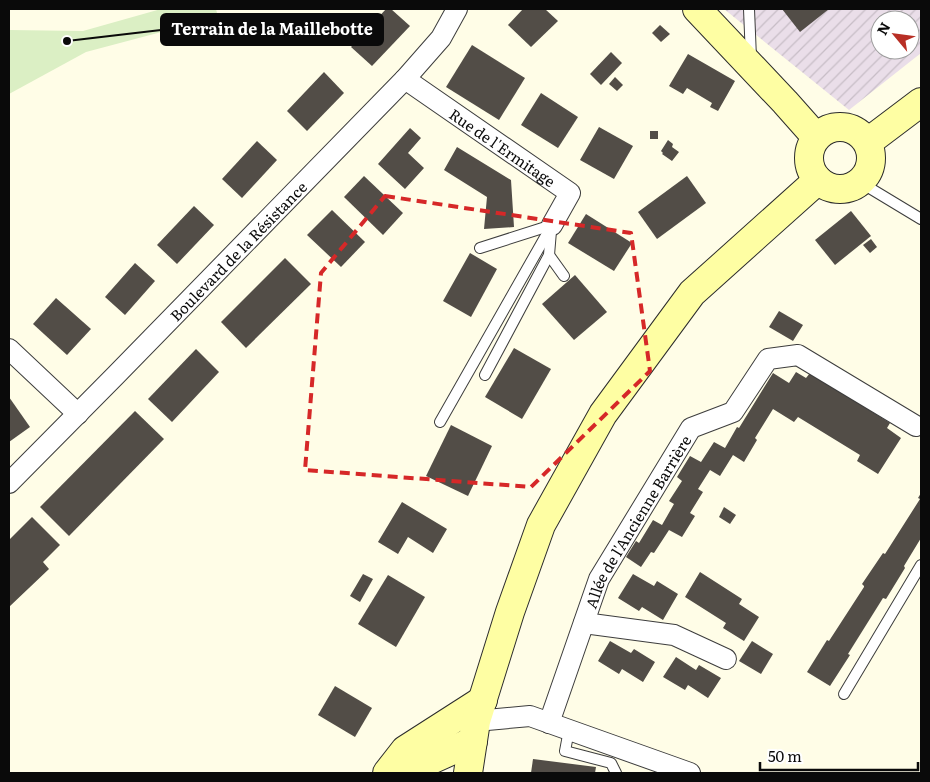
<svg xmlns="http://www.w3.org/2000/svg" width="930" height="782" viewBox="0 0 930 782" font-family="Literata,serif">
<defs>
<pattern id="industrial-furrows" width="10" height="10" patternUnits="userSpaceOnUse" patternTransform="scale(1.25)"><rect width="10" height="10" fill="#eadee9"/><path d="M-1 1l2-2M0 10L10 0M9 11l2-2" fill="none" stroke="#c7bdc6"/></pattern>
</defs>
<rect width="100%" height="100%" fill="#fffde7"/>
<path fill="url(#industrial-furrows)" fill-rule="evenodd" d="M724 9H921V53L849 110ZM880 20H910V50H880Z"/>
<polygon fill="#dbefc4" points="161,9 216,9 218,17 86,52 9,94 9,30 83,31"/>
<g fill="#524d47">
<polygon points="386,9 391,9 410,26 372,66 351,47"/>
<polygon points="523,9 545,9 558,21 531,47 508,25"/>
<polygon points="782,9 829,9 800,32"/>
<polygon points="660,25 670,34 661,42 652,33"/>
<polygon points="472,45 525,78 499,120 446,87"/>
<polygon points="611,52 622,63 601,85 590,74"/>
<polygon points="688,54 735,81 718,111 710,107 712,103 687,88 683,94 669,86"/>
<polygon points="324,72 344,93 307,131 287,111"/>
<polygon points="615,77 623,85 617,91 609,84"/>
<polygon points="541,93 578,117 558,148 521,125"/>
<polygon points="599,127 633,146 614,179 580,160"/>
<polygon points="410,128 421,138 408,153 424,168 405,189 378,164"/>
<rect x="650" y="131" width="8" height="8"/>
<polygon points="668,140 673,144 672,147 679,152 672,161 662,154 663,153 661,151"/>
<polygon points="257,141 277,160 242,198 222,179"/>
<polygon points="457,147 511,180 514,227 484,229 487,197 444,170"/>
<polygon points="364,176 403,213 383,235 344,197"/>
<polygon points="687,176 706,203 657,239 638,212"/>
<polygon points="194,206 214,225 177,264 157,245"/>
<polygon points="332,210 365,242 341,267 307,235"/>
<polygon points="851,211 871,236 835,265 815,240"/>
<polygon points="586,214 632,243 614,271 568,243"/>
<polygon points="871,239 877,247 870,253 863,245"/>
<polygon points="470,253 497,269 471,317 443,301"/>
<polygon points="285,258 311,284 246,348 221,322"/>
<polygon points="135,263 155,281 125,315 105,297"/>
<polygon points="575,275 607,312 574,340 542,304"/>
<polygon points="56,298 91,329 67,355 33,324"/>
<polygon points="779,311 803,325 793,341 769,327"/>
<polygon points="514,348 551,369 522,419 485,397"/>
<polygon points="196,349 219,372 172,422 148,399"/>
<polygon points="796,372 806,378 810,373 890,423 887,428 901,438 878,474 857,461 860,455 798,417 794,422 773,409 755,438 757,440 744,462 733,455 720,476 710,470 698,489 703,492 690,513 695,516 682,537 669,530 654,553 651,552 641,567 626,557 636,541 639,543 653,520 662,525 674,504 669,501 682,481 677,477 690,456 701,462 714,442 725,448 737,427 739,428 773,373 789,383"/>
<polygon points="9,397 30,427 9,442"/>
<polygon points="135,411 164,439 69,536 40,507"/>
<polygon points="451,425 492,446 468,496 426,476"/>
<polygon points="921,493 921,538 904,566 905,568 886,599 883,598 848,654 850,655 830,686 807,672 827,640 829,641 864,587 864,586 862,584 883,553 885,554 920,499 918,498"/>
<polygon points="402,502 447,529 433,553 408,537 398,554 378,542"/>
<polygon points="724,507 736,515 730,524 719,517"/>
<polygon points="32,517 60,545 43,562 49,569 9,607 9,540"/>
<polygon points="700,572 742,599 739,604 759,617 744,641 723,628 726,623 685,597"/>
<polygon points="363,574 373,579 360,602 350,596"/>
<polygon points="633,574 654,586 657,581 678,594 663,620 642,607 639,611 618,598"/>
<polygon points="388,575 425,597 396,647 358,624"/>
<polygon points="610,641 631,653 634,649 655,662 643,682 622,669 619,674 598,661"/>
<polygon points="752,641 773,654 761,674 739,661"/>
<polygon points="676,657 696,670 699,665 721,678 708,698 688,685 685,690 663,677"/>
<polygon points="335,686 372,708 355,737 318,715"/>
<polygon points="533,759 596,767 595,773 531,773"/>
</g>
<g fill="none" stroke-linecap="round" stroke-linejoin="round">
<g stroke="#3d3d3d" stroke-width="12">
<g id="lane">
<polyline points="749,9 751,58"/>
<polyline points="861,181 868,187 921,219"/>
<polyline points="480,248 552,225"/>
<polyline points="549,255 564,276"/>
<polyline points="485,375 549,255 551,231"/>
<polyline points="440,422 552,225"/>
<polyline points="844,694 921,565"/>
<polyline points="569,730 565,751 611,763 616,773"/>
</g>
</g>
<g stroke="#3d3d3d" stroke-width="22">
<g id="street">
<path id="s1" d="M405 79 570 193 552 225"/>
<polyline points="9,349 78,414"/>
<path id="s2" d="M9 483 115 376 405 79 441 38 457 9"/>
<polyline points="584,623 674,635 726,659"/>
<polyline points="476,721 530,716 690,773"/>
<path id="s3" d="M549 723 599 579 691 428 733 412 768 359 798 355 916 426"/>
</g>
</g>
<g stroke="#2c2c2c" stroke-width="30">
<g id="secondary">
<polyline points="697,9 785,102 816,137"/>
<circle cx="840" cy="158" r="31"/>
<polyline points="868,142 921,102"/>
<polyline points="387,773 405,750 483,700"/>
<polyline points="402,773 473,741"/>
<polyline points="468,773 476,721 510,612 541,525 603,414 692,293 818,180"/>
</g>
</g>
<use href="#lane" stroke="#fff" stroke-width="10"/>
<use href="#street" stroke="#fff" stroke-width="20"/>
<use href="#secondary" stroke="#fefea3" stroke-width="28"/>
</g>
<path fill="none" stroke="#d62828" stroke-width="4" stroke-dasharray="10 6" stroke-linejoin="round" d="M385 196 631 233 650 371 531 487 305 470 321 273Z"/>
<g text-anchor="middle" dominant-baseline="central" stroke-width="5" stroke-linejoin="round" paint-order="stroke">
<g font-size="15" fill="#0a0a0a" stroke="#fff">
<text stroke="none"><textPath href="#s1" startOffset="119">Rue de l'Ermitage</textPath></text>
<text stroke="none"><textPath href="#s2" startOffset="326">Boulevard de la Résistance</textPath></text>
<text stroke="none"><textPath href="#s3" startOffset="221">Allée de l'Ancienne Barrière</textPath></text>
</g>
</g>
<path fill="none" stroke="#0a0a0a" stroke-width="2" d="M67 41L161 30"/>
<circle fill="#0a0a0a" stroke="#fff" stroke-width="2" cx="67" cy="41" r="5"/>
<rect fill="#0a0a0a" stroke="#0a0a0a" stroke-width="2" x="161" y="14" width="222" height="31" rx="5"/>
<g font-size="16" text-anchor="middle" font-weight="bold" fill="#fff">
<text x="272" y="35">Terrain de la Maillebotte</text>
</g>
<rect width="930" height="782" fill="none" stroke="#0a0a0a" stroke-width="20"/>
<g transform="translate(895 35) rotate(299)"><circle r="24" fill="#ffffff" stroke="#9d9d9d"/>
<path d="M0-4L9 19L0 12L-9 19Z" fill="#b82f25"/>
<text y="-8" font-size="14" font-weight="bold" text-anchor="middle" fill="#0a0a0a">N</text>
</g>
<path d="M760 762v8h158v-8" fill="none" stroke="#0a0a0a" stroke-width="2.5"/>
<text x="768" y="762" font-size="15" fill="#0a0a0a" stroke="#ffffff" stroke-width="4" paint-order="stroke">50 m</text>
</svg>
